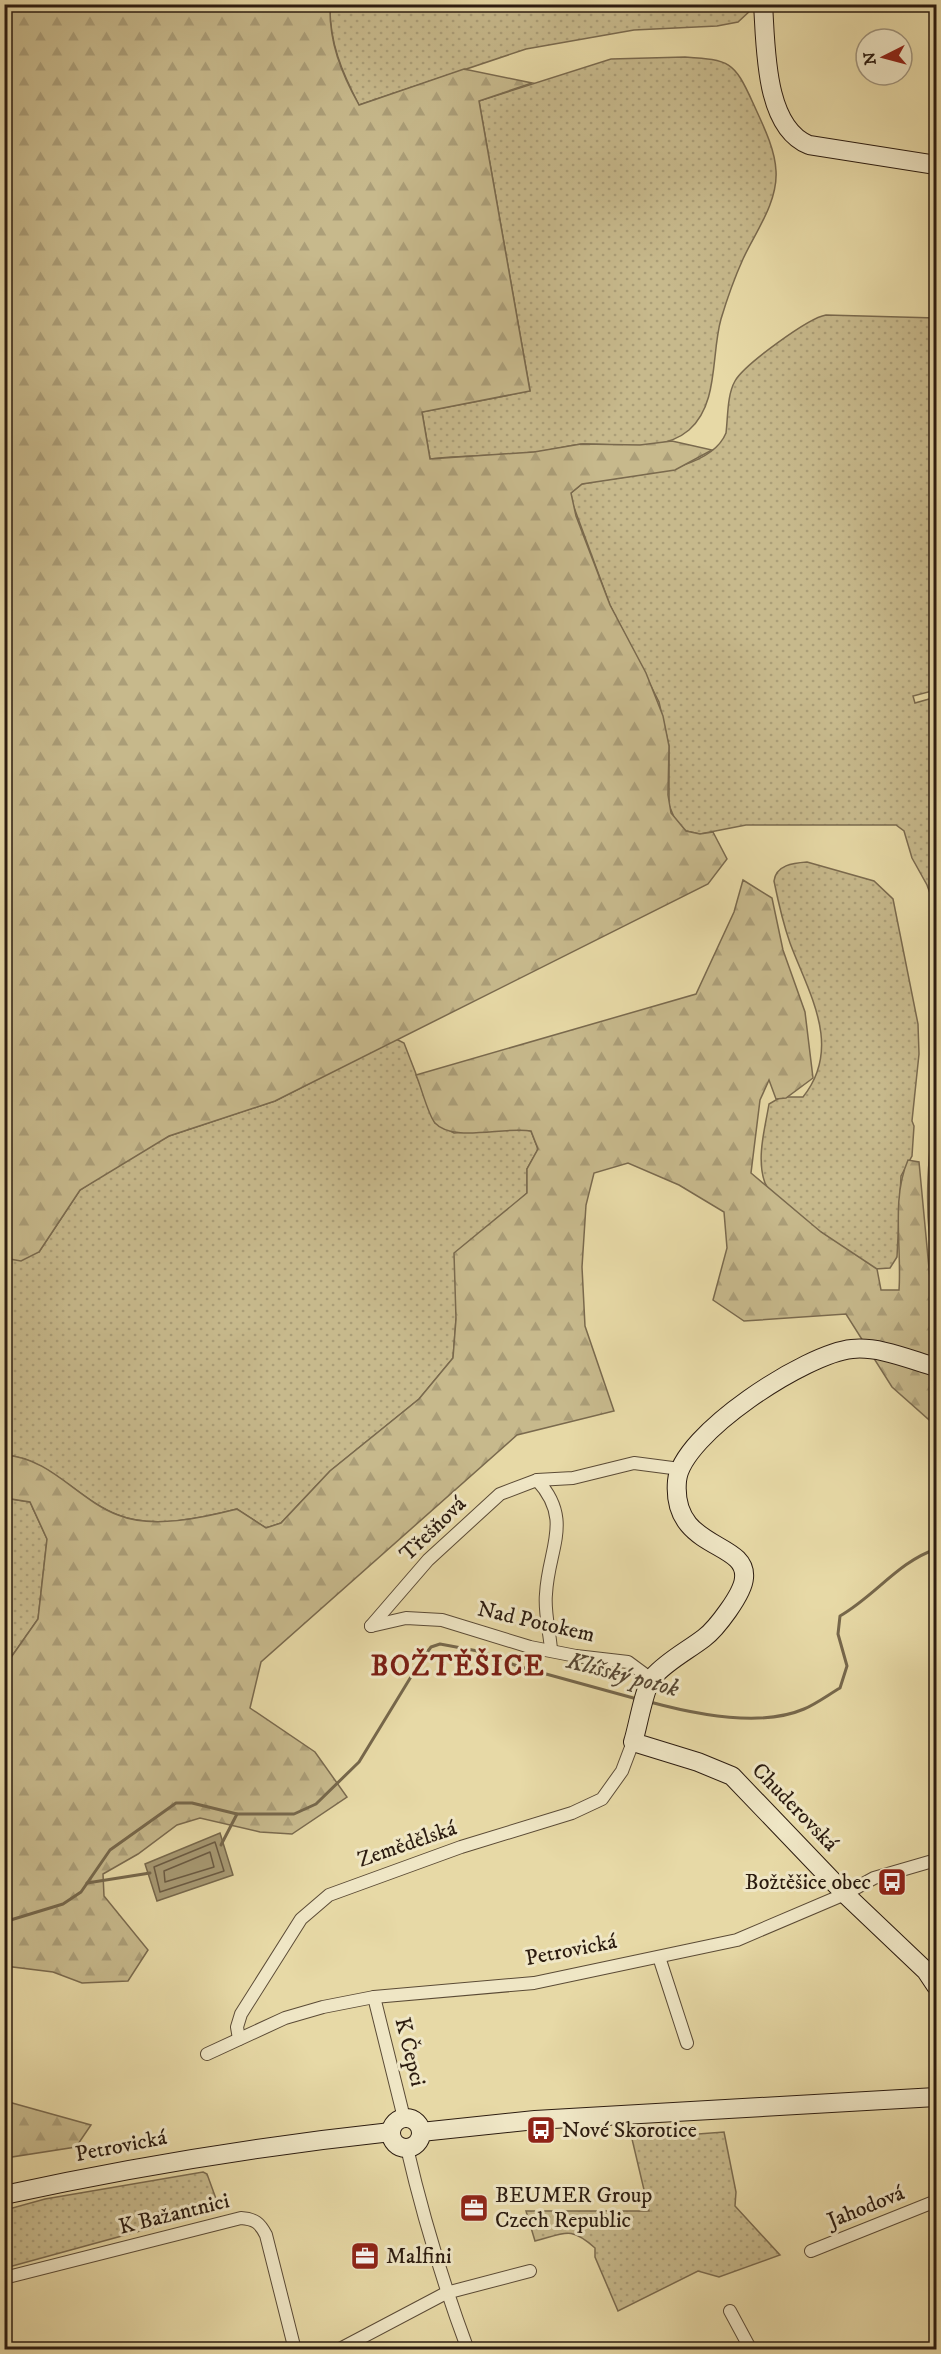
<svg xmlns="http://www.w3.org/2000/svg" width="941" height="2354" viewBox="0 0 941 2354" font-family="'IM FELL DW Pica',serif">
<defs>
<pattern id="grass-dots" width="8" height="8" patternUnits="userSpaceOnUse" patternTransform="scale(1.5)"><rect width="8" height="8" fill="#c7b98c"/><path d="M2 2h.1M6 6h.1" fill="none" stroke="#ab9e78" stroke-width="1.8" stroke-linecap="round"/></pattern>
<pattern id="forest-firs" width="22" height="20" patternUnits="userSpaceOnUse" patternTransform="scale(1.5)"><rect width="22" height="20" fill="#c7b98c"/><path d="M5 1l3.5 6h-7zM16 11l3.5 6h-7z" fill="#ab9e78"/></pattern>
</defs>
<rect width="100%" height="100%" fill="#e7d9a6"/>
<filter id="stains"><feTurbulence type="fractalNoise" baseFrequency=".00333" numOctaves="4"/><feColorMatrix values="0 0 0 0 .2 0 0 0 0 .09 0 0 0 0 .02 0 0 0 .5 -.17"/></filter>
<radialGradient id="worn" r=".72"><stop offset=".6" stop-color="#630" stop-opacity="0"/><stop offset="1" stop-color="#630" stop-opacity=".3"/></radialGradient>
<g fill="url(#grass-dots)" stroke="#7a6a4e" stroke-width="1.5">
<path d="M330 4H751V10L738 22 717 26 634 30 526 49 359 105C342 72 329 42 330 4Z"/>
<path d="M685 57C730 60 734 61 753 103 762 123 775 148 776 171 778 202 755 233 743 259 734 279 727 299 721 319 711 354 719 404 689 430 661 454 617 443 583 444 567 445 551 451 534 452 500 456 465 455 430 459L422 412 530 391 479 101 611 59Z"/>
<path d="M826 315 936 318V690L913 696 915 703 936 697V929L932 899 927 885 912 858 904 831 896 825H746L700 834 686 831 676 822 669 805V746L659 702 610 605 572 502 571 493 582 484C620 475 709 475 726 433 728 417 727 395 735 381 744 365 808 318 826 315Z"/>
<path d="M807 862 874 881 893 899 918 1024 919 1054 912 1121 914 1126 912 1156 901 1176 897 1257 890 1268 875 1269C856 1258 771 1199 765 1183 756 1159 765 1128 769 1104L781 1097H803C843 1047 809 994 790 943 783 923 778 901 774 881 776 865 793 863 807 862Z"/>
<path d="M396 1039 404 1043 435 1123 454 1133 518 1128 531 1131 538 1149 527 1169V1193L500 1217 456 1319 453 1358 419 1399 330 1471 281 1523 266 1528 237 1509C202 1518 152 1529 118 1515 78 1500 51 1459 5 1455L4 1258 39 1252 80 1190 133 1155 169 1136 275 1101Z"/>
<path d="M936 1095V1277C922 1217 928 1156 936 1095Z"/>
<polygon points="5,1498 30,1502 47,1539 38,1619 5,1666"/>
<path d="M724 2132 736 2192 735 2206 780 2255 719 2277 698 2271 618 2311 595 2257V2248C570 2226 566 2233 535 2241L526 2211H649L632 2139Z"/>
<polygon points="203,2172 207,2174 219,2207 213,2211 5,2268 5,2210 45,2199"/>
</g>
<g fill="url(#forest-firs)" stroke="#7a6a4e" stroke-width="1.5">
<path d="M5 4 330 5C329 42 341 73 359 105L464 69 532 83 479 101 530 391 422 412 430 459 534 452 581 444 640 445 672 441 712 450 675 470 582 484 571 493 576 516 610 605 646 673 663 716 669 746 668 795 671 813 686 831 700 834 713 832 727 859 708 884 275 1101 169 1136 80 1190 39 1252 21 1261 4 1258Z"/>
<path d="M743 880 772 898 783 950 805 1012 813 1078 786 1098 776 1099 769 1080 760 1100 751 1173 821 1232 877 1269 881 1290H899C902 1248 891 1199 908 1160L919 1162 932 1300 936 1304V1426L892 1387 846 1314 744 1321 713 1300 727 1248 724 1212 679 1185 628 1163 594 1173 586 1205 582 1267 585 1326 614 1411 517 1435 261 1662 250 1708 315 1752 347 1797 292 1834 260 1832 200 1818 177 1825 138 1854 103 1874 104 1896 148 1950 128 1981 82 1983 53 1972 5 1966 4 1712 8 1707 5 1666 38 1619 47 1539 30 1502 5 1498V1455C51 1458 78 1500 118 1515 152 1529 202 1518 237 1509L266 1528 281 1523 330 1471 419 1399 453 1358 456 1319 454 1253 527 1193V1169L538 1149 531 1131C505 1126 453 1143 435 1123 428 1115 421 1086 416 1075L696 994 734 912Z"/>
<polygon points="5,2101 91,2125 76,2147 5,2158"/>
</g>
<polygon fill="#a79973" stroke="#76674b" stroke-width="1.5" points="220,1833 233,1875 157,1901 145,1864"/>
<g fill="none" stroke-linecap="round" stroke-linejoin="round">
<g stroke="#6a5a42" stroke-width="1.5">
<polygon points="215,1842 224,1871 160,1892 154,1867"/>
<polygon points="210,1852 214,1867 165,1882 164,1871"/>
</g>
<g stroke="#76674b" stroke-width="3">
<path d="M650 1702C694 1714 760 1728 804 1709 816 1704 828 1695 840 1688L847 1666 838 1634 840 1616C875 1596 898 1562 936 1549"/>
<polyline points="221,1845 237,1814"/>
<polyline points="87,1883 150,1873"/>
<polyline points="4,1922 63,1904 81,1892 110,1850 176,1803 192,1803 237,1814 294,1814 316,1804 359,1762 420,1662 431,1647 440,1644 483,1652 517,1666 637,1699"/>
</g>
<g stroke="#5b4b36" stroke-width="14">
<g id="street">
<polyline points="537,1480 573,1478 634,1463 680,1469"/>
<path d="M371 1626 428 1560 500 1494 537 1480C574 1520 548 1549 546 1594 544 1612 550 1633 551 1650"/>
<polyline points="371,1626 406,1618 442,1620 530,1647 576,1656 628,1662 651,1679"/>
<polyline points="659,1957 687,2043"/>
<polyline points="374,1997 404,2118"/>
<polyline points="239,2039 237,2027 241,2014 301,1919 329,1895 461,1847 572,1813 602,1799 622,1771 633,1742"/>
<polyline points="207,2054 285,2018 323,2007 374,1997 534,1983 737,1940 845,1894 874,1878 936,1860"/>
<path d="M407 2148C423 2217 443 2283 468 2350"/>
<polyline points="811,2251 936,2201"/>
<path d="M4 2278 241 2218C255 2219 260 2223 266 2235L295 2350"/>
<polyline points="730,2311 751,2350"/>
<polyline points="338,2350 446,2293 530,2271"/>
</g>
</g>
<g stroke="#2c1c10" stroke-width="20">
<g id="secondary">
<path d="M763 4C766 46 764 127 809 145L936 165"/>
<path d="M936 1367C911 1360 879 1346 852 1349 807 1353 681 1434 677 1481 671 1551 748 1540 744 1578 743 1594 716 1629 704 1638 687 1651 667 1661 653 1677 644 1687 638 1727 633 1742L698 1762 732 1776 845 1894 926 1971 936 1986"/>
<circle cx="406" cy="2133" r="15"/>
<polyline points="421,2132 535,2120 936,2097"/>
<path d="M4 2195C132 2167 260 2146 391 2132"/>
</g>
</g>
<use href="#street" stroke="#efe6c5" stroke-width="12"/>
<use href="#secondary" stroke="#efe6c5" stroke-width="18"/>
</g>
<defs>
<g id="bus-square" transform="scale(1.5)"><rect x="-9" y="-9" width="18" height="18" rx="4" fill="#8f2418" stroke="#efe6c5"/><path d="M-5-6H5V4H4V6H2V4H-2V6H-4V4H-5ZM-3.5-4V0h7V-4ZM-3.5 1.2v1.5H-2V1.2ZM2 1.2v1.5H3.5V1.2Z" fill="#fff"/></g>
<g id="office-square" transform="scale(1.5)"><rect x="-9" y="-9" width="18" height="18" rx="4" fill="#8f2418" stroke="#efe6c5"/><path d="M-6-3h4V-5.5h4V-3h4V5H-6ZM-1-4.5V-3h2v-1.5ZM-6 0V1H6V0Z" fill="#fff"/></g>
</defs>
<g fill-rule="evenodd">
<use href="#bus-square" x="892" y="1882"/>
<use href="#bus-square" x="541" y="2130"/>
<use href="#office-square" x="474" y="2208"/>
<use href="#office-square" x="365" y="2256"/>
</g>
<g text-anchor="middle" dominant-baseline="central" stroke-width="6" stroke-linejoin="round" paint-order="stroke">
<g font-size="22" fill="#2c1c10" stroke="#efe6c5">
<text transform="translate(433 1529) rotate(-44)">Třešňová</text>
<text transform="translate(536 1622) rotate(13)">Nad Potokem</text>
<text transform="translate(795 1807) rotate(46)">Chuderovská</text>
<text transform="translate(407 1844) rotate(-19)">Zemědělská</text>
<text transform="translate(571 1950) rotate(-11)">Petrovická</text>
<text transform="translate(410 2052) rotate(76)">K Čepci</text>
<text transform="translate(121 2146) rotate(-11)">Petrovická</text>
<text transform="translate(866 2207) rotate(-22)">Jahodová</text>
<text transform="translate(174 2214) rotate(-14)">K Bažantnici</text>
</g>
<g font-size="22" fill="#2c1c10" stroke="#efe6c5" text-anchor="start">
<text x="871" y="1882" text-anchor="end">Božtěšice obec</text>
<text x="562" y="2130">Nové Skorotice</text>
<text x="495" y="2195">BEUMER Group<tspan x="495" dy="25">Czech Republic</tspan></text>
<text x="386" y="2256">Malfini</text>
</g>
<g font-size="24" font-style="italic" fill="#574833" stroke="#efe6c5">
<text transform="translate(623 1675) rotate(15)">Klíšský potok</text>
</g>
<g font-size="28" font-weight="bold" letter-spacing="1.5" fill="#7a1f14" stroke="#efe6c5">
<text x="458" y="1666">BOŽTĚŠICE</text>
</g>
</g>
<rect width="941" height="2354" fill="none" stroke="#e7d9a6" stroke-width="24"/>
<rect x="6" y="6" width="929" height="2342" fill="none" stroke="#2c1c10" stroke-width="3"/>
<rect x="12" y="12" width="917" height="2330" fill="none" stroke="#2c1c10" stroke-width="1.5"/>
<g transform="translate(884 57) rotate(264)"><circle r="28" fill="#efe6c5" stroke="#a1957d" stroke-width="1.5"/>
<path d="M0-4.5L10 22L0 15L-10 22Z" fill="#8f2418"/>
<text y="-9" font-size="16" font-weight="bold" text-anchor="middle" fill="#2c1c10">N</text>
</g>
<rect width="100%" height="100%" filter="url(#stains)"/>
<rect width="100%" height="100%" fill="url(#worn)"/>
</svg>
